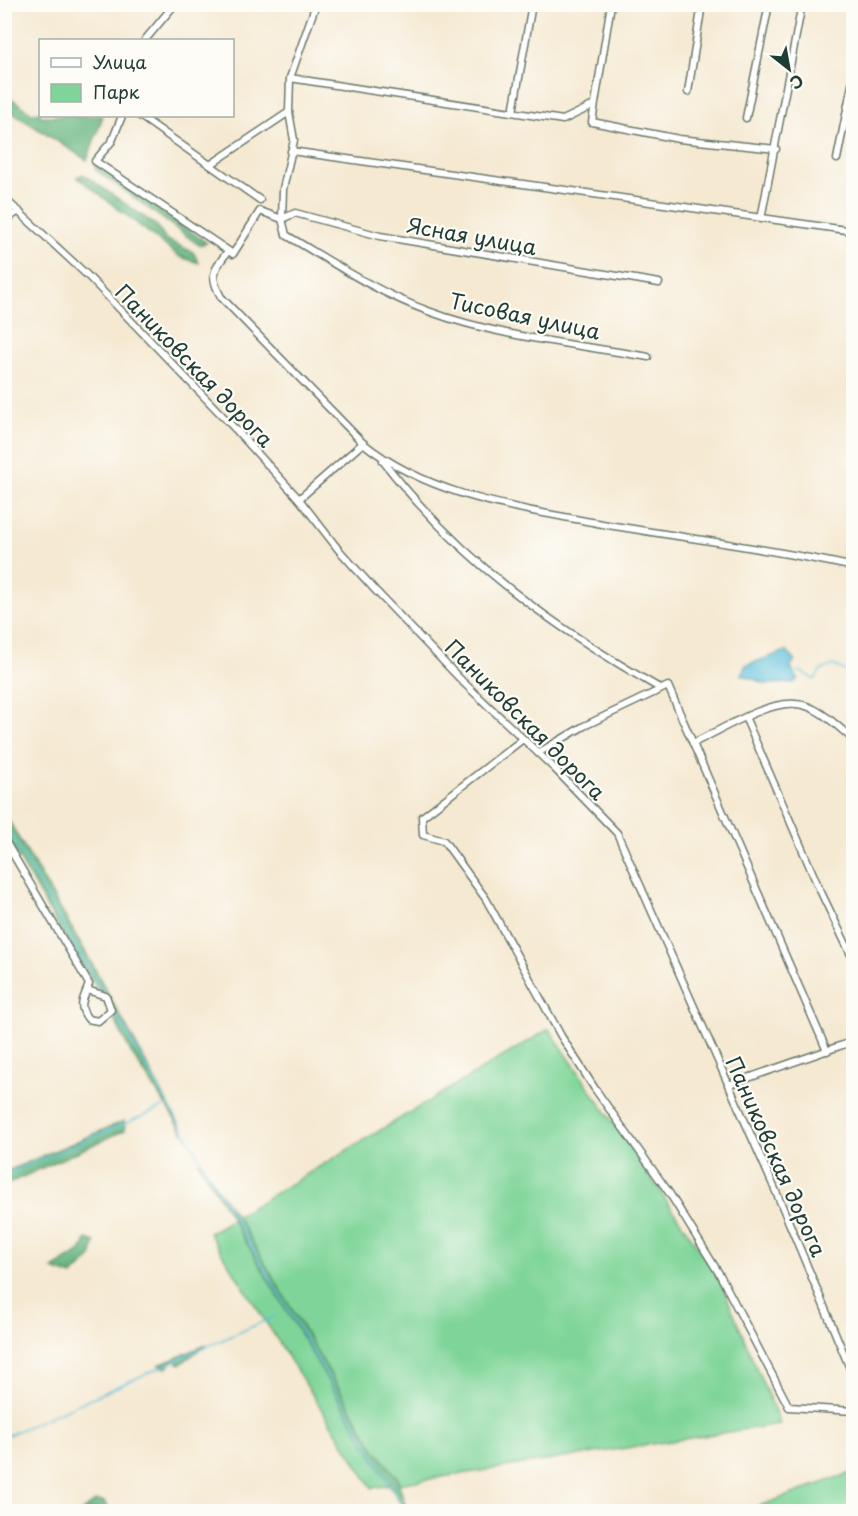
<svg xmlns="http://www.w3.org/2000/svg" width="858" height="1516" viewBox="0 0 858 1516" font-family="'Playpen Sans',sans-serif">
<rect width="100%" height="100%" fill="#fdfcf7"/>
<filter id="ink" filterUnits="userSpaceOnUse"><feTurbulence type="fractalNoise" baseFrequency=".0167" numOctaves="2"/><feDisplacementMap in="SourceGraphic" scale="12" xChannelSelector="R" yChannelSelector="G"/><feConvolveMatrix kernelMatrix="1 2 1 2 8 2 1 2 1" color-interpolation-filters="sRGB"/></filter>
<filter id="wash" filterUnits="userSpaceOnUse"><feTurbulence type="fractalNoise" baseFrequency=".008" numOctaves="4" result="noise"/><feDisplacementMap in="SourceGraphic" scale="24" xChannelSelector="R" yChannelSelector="G"/><feGaussianBlur stdDeviation="1.35" result="paint"/><feColorMatrix in="noise" values="0 0 0 0 0 0 0 0 0 0 0 0 0 0 0 0 0 1.4 0 .05"/><feComposite in="paint" operator="in"/></filter>
<g filter="url(#wash)">
<rect width="100%" height="100%" fill="#f5e9d2"/>
<g fill="#7fd599" stroke="#4f8966" stroke-width="1.5">
<polygon points="549,1029 718,1276 780,1424 372,1488 209,1233"/>
<polygon points="853,1472 853,1511 745,1511"/>
</g>
<g fill="#67b681" stroke="#437a5a" stroke-width="1.5">
<polygon points="5,94 32,113 40,112 40,116 103,116 87,160 5,108"/>
<polygon points="95,165 106,172 207,243 199,245 96,170"/>
<polygon points="83,174 157,226 165,239 193,252 199,263 180,257 77,177"/>
<polygon points="4,813 85,951 184,1133 132,1054 101,993 68,944 5,834"/>
<polygon points="124,1121 125,1130 5,1185 5,1172"/>
<polygon points="198,1161 239,1220 376,1451 397,1477 407,1511 405,1511"/>
<polygon points="86,1239 95,1242 91,1258 72,1276 53,1269 82,1250"/>
<polygon points="208,1344 180,1364 175,1360 166,1368 159,1365"/>
<polygon points="96,1501 104,1502 110,1511 82,1511"/>
</g>
<polygon fill="#5dbfdb" stroke="#3e7e88" stroke-width="1.5" points="786,651 795,660 790,667 798,679 794,683 766,684 741,674 746,665"/>
<g fill="none" stroke-linecap="round" stroke-linejoin="round">
<g stroke="#5dbfdb" stroke-width="1.5">
<polyline points="794,675 800,671 815,680 820,671 833,665 846,671 854,662"/>
<polyline points="4,824 102,991"/>
<polyline points="114,1011 406,1512"/>
<polyline points="4,1176 163,1107"/>
<polyline points="4,1437 276,1316"/>
</g>
</g>
</g>
<g filter="url(#ink)">
<g fill="none" stroke-linecap="round" stroke-linejoin="round">
<g stroke="#6a796b" stroke-width="9">
<g id="minor">
<polyline points="611,4 592,122 679,139 776,149"/>
<polyline points="145,40 175,4"/>
<polyline points="290,78 563,120 594,105"/>
<polyline points="688,92 702,4"/>
<polyline points="513,112 532,4"/>
<polyline points="122,116 112,141 95,161 233,254 260,211 282,219 283,189 294,140 289,112"/>
<polyline points="140,116 260,200"/>
<polyline points="746,118 769,4"/>
<polyline points="291,151 853,231"/>
<polyline points="837,159 854,75"/>
<polyline points="210,165 289,112 290,78 316,4"/>
<polyline points="4,198 87,275 237,431 299,499 338,549 375,590 463,682 554,768 617,833 777,1194 854,1378"/>
<polyline points="761,219 802,4"/>
<polyline points="4,221 19,211"/>
<path d="M228 251C213 271 209 275 221 297L363 443"/>
<path d="M648 357C575 344 498 337 428 311 378 293 332 262 286 235L282 219 295 213 380 236 659 283"/>
<path d="M383 461C461 562 552 626 661 689"/>
<path d="M299 499 363 443C428 496 517 508 597 523 683 538 769 548 854 567"/>
<polyline points="746,719 819,888 854,961"/>
<polyline points="523,739 422,817 423,835 444,841 486,899 561,1036 595,1089 670,1194 720,1275 789,1407 854,1411"/>
<path d="M693 743C720 731 766 701 796 704 818 705 838 727 854 740"/>
<polyline points="538,753 584,726 668,686 827,1051"/>
<path d="M4 839 89 984C84 999 77 1005 88 1019L98 1021 111 1010 106 996 87 990"/>
<polyline points="728,1085 854,1041"/>
</g>
</g>
<use href="#minor" stroke="#fff" stroke-width="6"/>
</g>
</g>
<g text-anchor="middle" dominant-baseline="central" stroke-width="4.5" stroke-linejoin="round" paint-order="stroke">
<g font-size="21" fill="#1f3d34" stroke="#fdfcf7">
<text transform="translate(472 235) rotate(10)">Ясная улица</text>
<text transform="translate(525 315) rotate(12)">Тисовая улица</text>
<text transform="translate(195 365) rotate(46)">Паниковская дорога</text>
<text transform="translate(526 719) rotate(45)">Паниковская дорога</text>
<text transform="translate(777 1156) rotate(66)">Паниковская дорога</text>
</g>
</g>
<rect width="858" height="1516" fill="none" stroke="#fdfcf7" stroke-width="24"/>
<rect x="39" y="39" width="195" height="78" fill="#fdfcf7" stroke="#a4b0a9" stroke-width="1.5"/>
<rect x="51" y="58" width="30" height="9" fill="#ffffff" stroke="#a4b0a9" stroke-width="1.5"/>
<text x="93" y="69" font-size="18" fill="#1f3d34">Улица</text>
<rect x="51" y="84" width="30" height="18" fill="#7fd599" stroke="#a4b0a9" stroke-width="1.5"/>
<text x="93" y="99" font-size="18" fill="#1f3d34">Парк</text>
<g transform="translate(789 69) rotate(149)" stroke="#fdfcf7" stroke-width="4.5" paint-order="stroke">
<path d="M0-4.5L10 22L0 15L-10 22Z" fill="#1f3d34"/>
<text y="-9" font-size="16" font-weight="bold" text-anchor="middle" fill="#1f3d34">С</text>
</g>
</svg>
